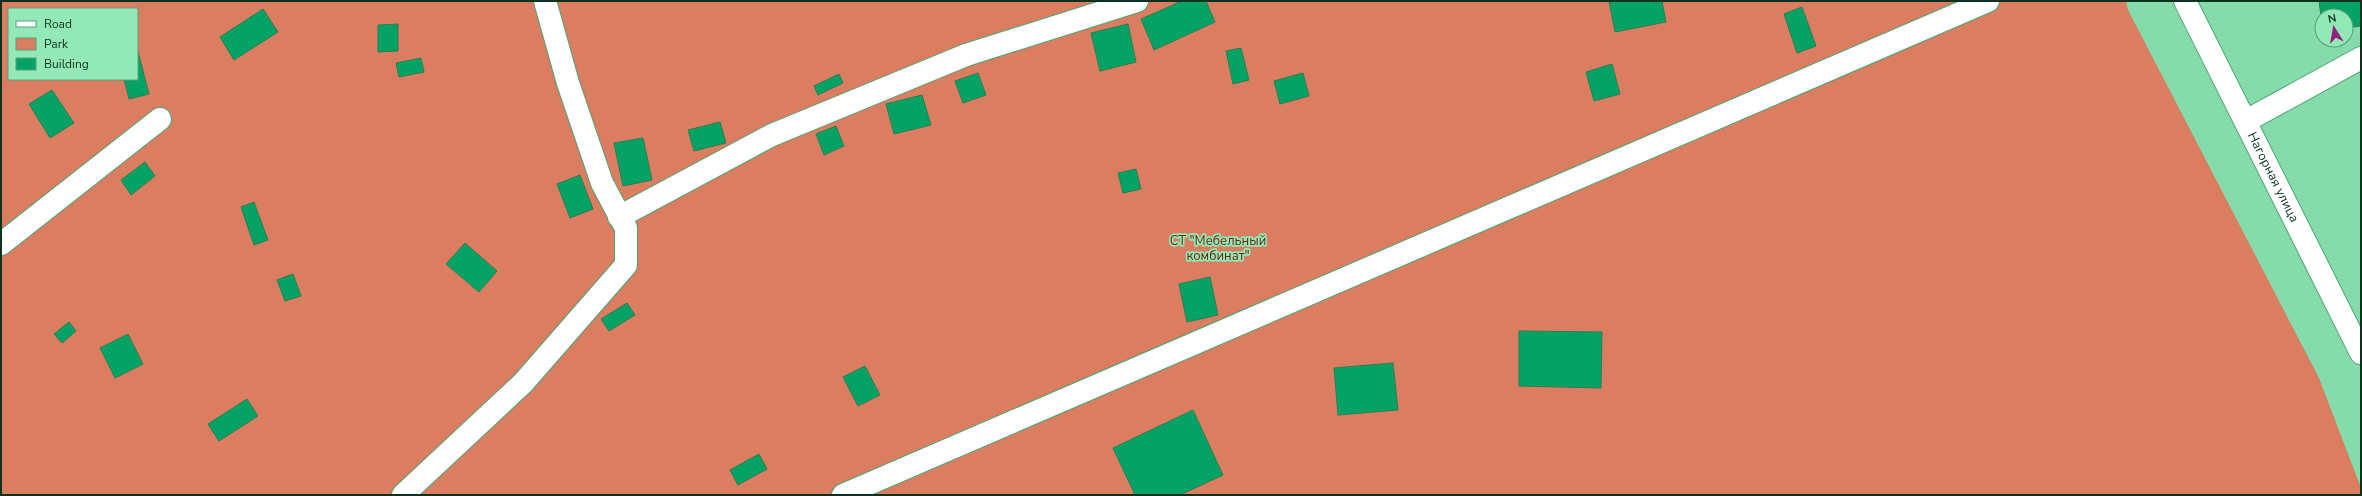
<svg xmlns="http://www.w3.org/2000/svg" width="2362" height="496" viewBox="0 0 2362 496" font-family="'Nunito Sans',sans-serif">
<rect width="100%" height="100%" fill="#85dcaa"/>
<path fill="#db7d60" fill-rule="evenodd" d="M1 1H2126L2128 10 2319 378 2361 488V495H1ZM9 9H137V79H9Z"/>
<g fill="#04a264" stroke="#248053">
<polygon points="1182,1 1206,1 1215,22 1154,50 1141,19"/>
<polygon points="1609,1 1662,1 1666,22 1615,32"/>
<polygon points="2319,1 2361,1 2361,26 2346,28 2346,16 2322,16 2322,24"/>
<polygon points="1802,7 1816,46 1797,53 1784,14"/>
<polygon points="263,9 278,32 234,60 220,37"/>
<polygon points="398,24 398,51 378,52 378,25"/>
<polygon points="1128,24 1136,62 1100,71 1091,33"/>
<polygon points="137,48 149,94 129,99 124,79 137,79"/>
<polygon points="1241,48 1249,80 1233,84 1226,51"/>
<polygon points="421,58 424,72 399,77 396,63"/>
<polygon points="1612,64 1620,94 1594,101 1586,72"/>
<polygon points="978,73 986,95 963,103 955,81"/>
<polygon points="1303,73 1309,96 1280,104 1274,81"/>
<polygon points="839,74 843,83 818,95 814,86"/>
<polygon points="52,90 74,123 50,138 29,104"/>
<polygon points="922,95 931,125 894,134 886,104"/>
<polygon points="720,122 726,143 694,151 688,130"/>
<polygon points="836,126 844,146 824,155 816,134"/>
<polygon points="643,138 652,180 623,186 614,143"/>
<polygon points="145,162 155,176 131,195 121,180"/>
<polygon points="1136,169 1141,189 1123,193 1118,173"/>
<polygon points="580,175 593,209 570,218 557,184"/>
<polygon points="254,202 268,240 254,245 241,207"/>
<polygon points="465,243 497,271 479,292 446,264"/>
<polygon points="293,274 301,296 285,301 277,280"/>
<polygon points="1210,277 1218,315 1187,322 1179,284"/>
<polygon points="627,303 635,315 609,331 601,319"/>
<polygon points="69,322 76,331 62,343 54,334"/>
<polygon points="1519,331 1602,332 1601,388 1519,386"/>
<polygon points="128,334 143,364 115,378 100,348"/>
<polygon points="1393,363 1398,410 1338,415 1334,368"/>
<polygon points="865,366 880,395 858,406 843,377"/>
<polygon points="247,399 258,416 219,441 208,424"/>
<polygon points="1193,410 1223,475 1180,495 1135,495 1113,448"/>
<polygon points="759,454 767,469 738,485 730,470"/>
</g>
<g fill="none" stroke-linecap="round" stroke-linejoin="round">
<g stroke="#4ea476" stroke-width="24">
<g id="minor">
<path id="s1" d="M2185 1 2361 353"/>
<polyline points="2246,121 2361,58"/>
<polyline points="619,217 772,135 966,55 1137,1"/>
<polyline points="1,244 160,119"/>
<polyline points="403,495 523,383 626,265 626,228 602,183 568,83 545,1"/>
<polyline points="843,495 1988,1"/>
</g>
</g>
<use href="#minor" stroke="#fff" stroke-width="22"/>
</g>
<g text-anchor="middle" dominant-baseline="central" stroke-width="3.5" stroke-linejoin="round" paint-order="stroke">
<g font-size="13" fill="#0c321f" stroke="#92e9b7">
<text stroke="none"><textPath href="#s1" startOffset="197">Нагорная улица</textPath></text>
</g>
<g font-size="13" fill="#6c250e" stroke="#92e9b7">
<text x="1218" y="241">СТ "Мебельный<tspan x="1218" dy="15">комбинат"</tspan></text>
</g>
</g>
<rect width="2362" height="496" fill="none" stroke="#0c321f" stroke-width="4"/>
<rect x="8" y="8" width="130" height="72" fill="#92e9b7" stroke="#5ca07a"/>
<rect x="16" y="21" width="20" height="6" fill="#ffffff" stroke="#5ca07a"/>
<text x="44" y="28" font-size="12" fill="#0c321f">Road</text>
<rect x="16" y="38" width="20" height="12" fill="#db7d60" stroke="#5ca07a"/>
<text x="44" y="48" font-size="12" fill="#0c321f">Park</text>
<rect x="16" y="58" width="20" height="12" fill="#04a264" stroke="#5ca07a"/>
<text x="44" y="68" font-size="12" fill="#0c321f">Building</text>
<g transform="translate(2334 28) rotate(349)"><circle r="19" fill="#92e9b7" stroke="#5ca07a"/>
<path d="M0-3L7 15L0 10L-7 15Z" fill="#95207e"/>
<text y="-6" font-size="11" font-weight="bold" text-anchor="middle" fill="#0c321f">N</text>
</g>
</svg>
